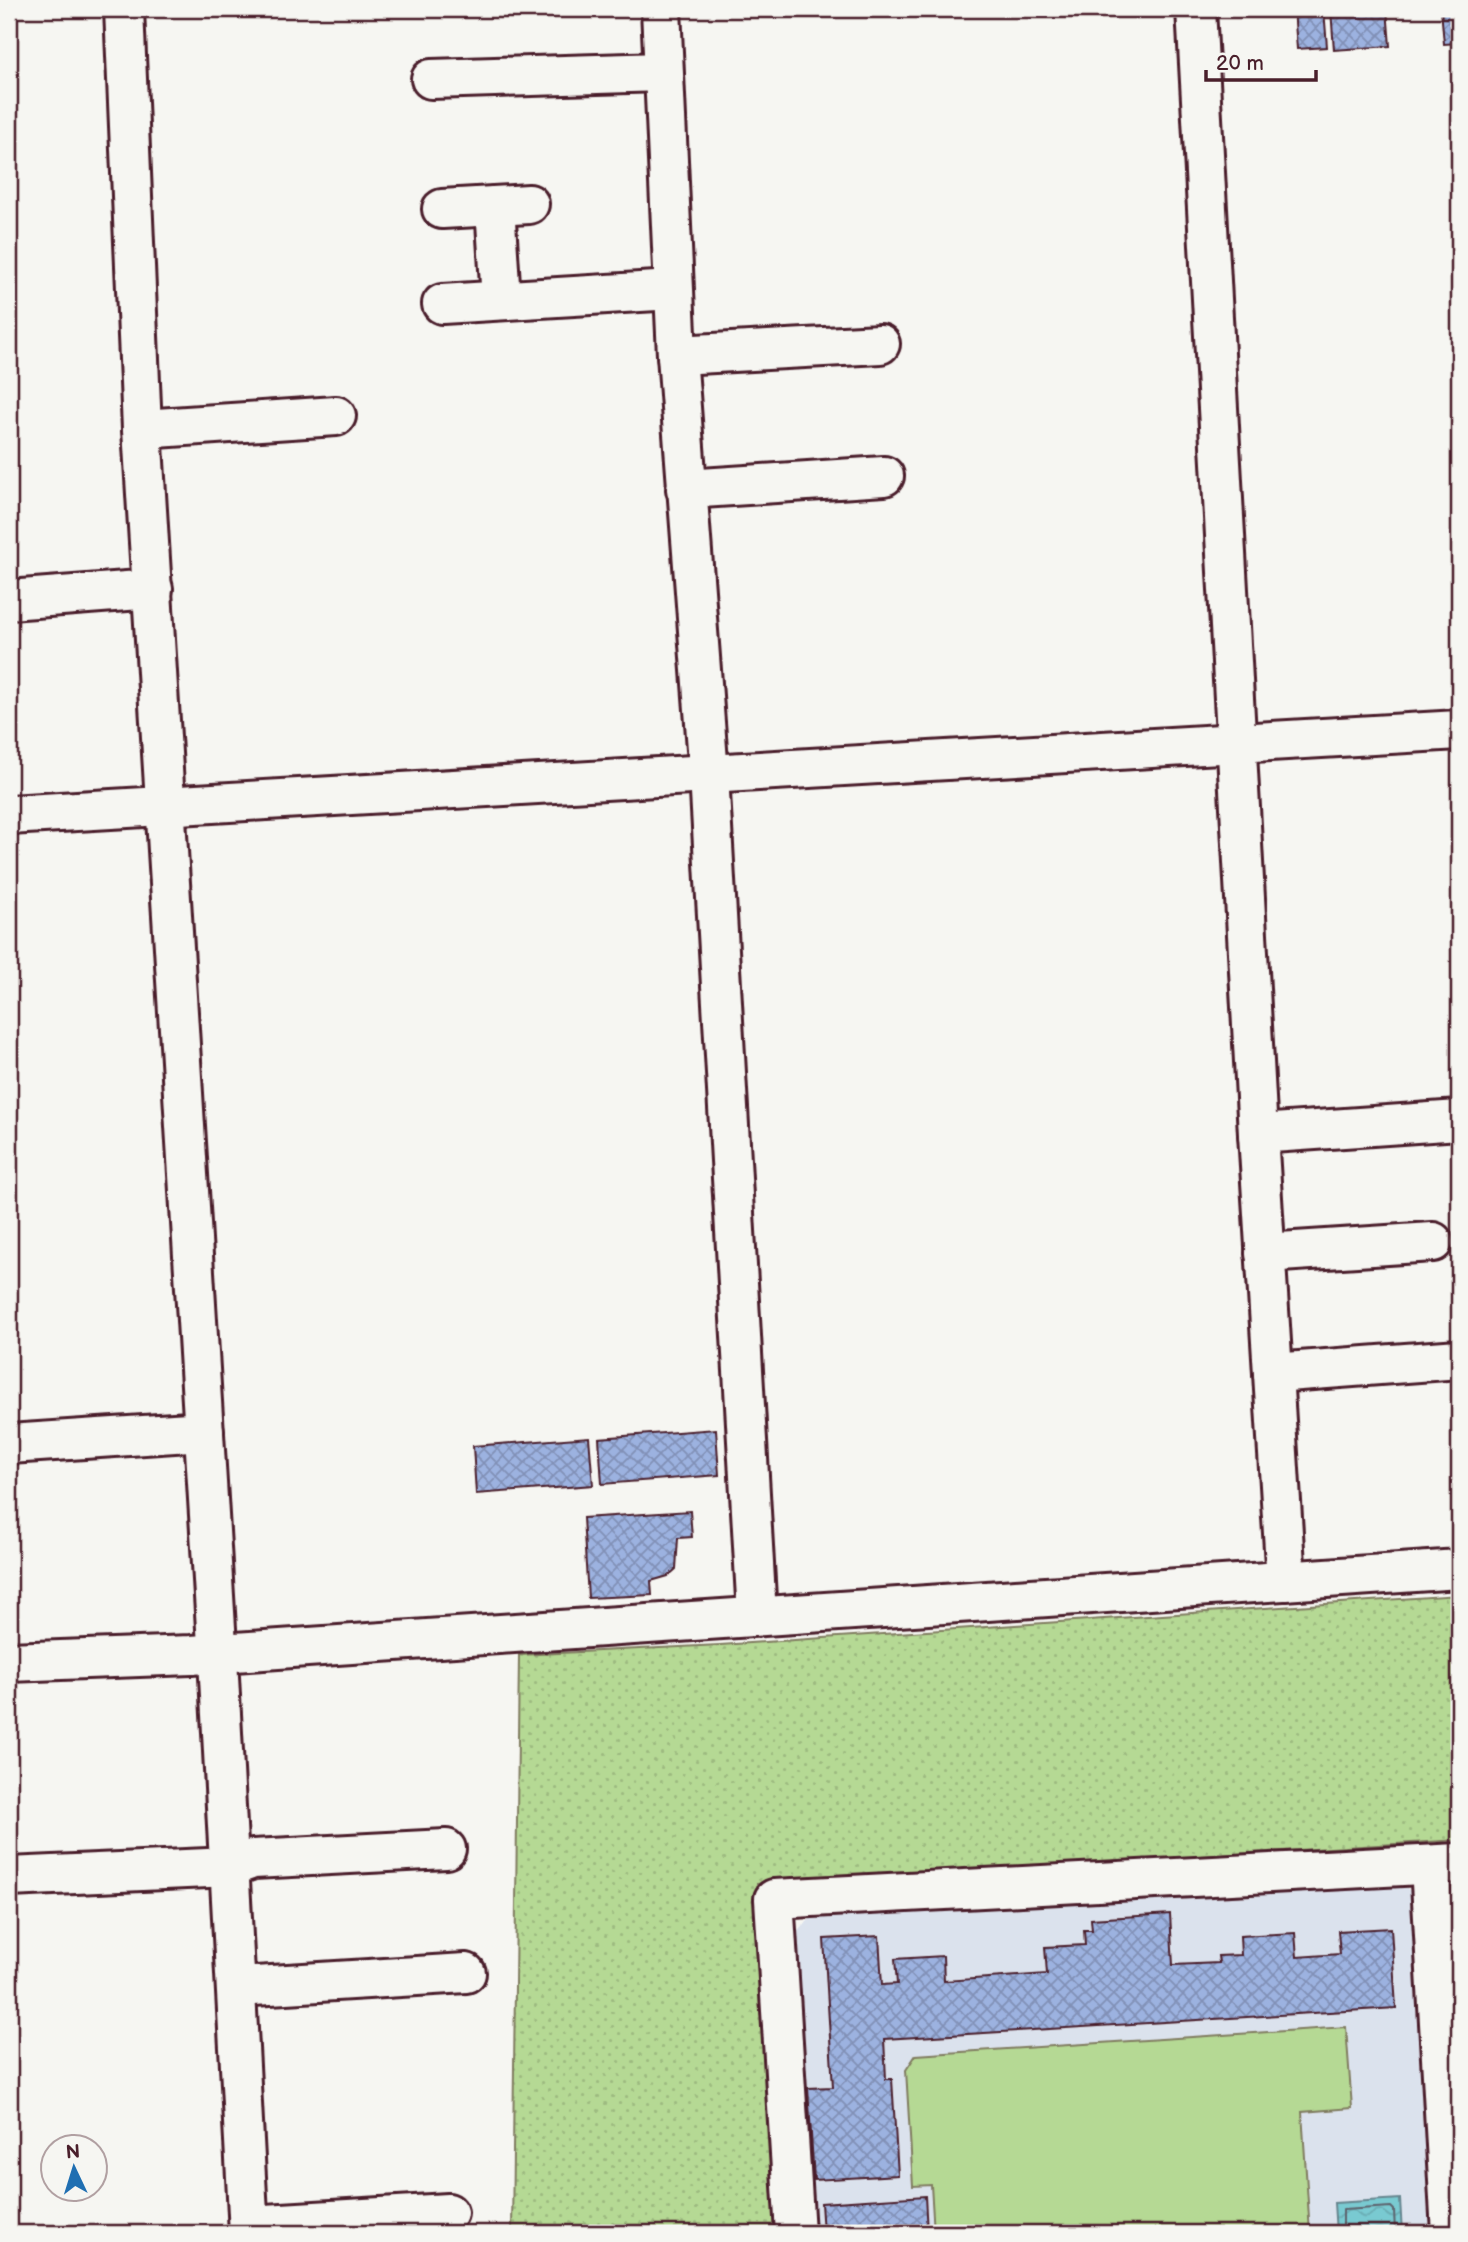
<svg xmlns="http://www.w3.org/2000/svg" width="1468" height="2242" viewBox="0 0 1468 2242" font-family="'Balsamiq Sans',sans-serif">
<defs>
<pattern id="grass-dots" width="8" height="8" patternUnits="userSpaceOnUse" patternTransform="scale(1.75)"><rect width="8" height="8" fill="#b5d994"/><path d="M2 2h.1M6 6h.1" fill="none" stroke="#9dba80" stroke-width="1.8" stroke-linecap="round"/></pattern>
<pattern id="water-waves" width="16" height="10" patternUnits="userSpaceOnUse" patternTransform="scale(1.75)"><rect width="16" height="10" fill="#79cad1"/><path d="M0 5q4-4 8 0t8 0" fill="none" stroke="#6aadb4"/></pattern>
<pattern id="building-cross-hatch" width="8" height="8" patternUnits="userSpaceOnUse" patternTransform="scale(1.75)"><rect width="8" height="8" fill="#9cb2e0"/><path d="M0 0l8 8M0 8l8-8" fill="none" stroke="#8190b6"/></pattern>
</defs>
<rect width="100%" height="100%" fill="#f6f6f2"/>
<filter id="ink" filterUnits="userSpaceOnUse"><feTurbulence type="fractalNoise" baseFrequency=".0143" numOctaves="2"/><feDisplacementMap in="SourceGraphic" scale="14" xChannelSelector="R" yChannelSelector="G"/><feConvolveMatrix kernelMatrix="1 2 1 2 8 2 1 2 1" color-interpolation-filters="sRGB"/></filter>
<g filter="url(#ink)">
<polygon fill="#dbe2ed" points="1401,1882 1410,1891 1429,2233 813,2233 796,1933 812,1917"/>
<polygon fill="url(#grass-dots)" stroke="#807c60" stroke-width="2" points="1459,1595 1459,1840 757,1884 775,2233 512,2233 519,1655 720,1645"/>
<polygon fill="#b5d994" stroke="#807c60" stroke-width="2" points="1346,2027 1352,2108 1302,2112 1310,2233 934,2233 931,2185 913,2186 906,2070 916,2055"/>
<polygon fill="url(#water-waves)" stroke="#66868f" stroke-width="2" points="1400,2199 1402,2233 1336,2233 1334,2203"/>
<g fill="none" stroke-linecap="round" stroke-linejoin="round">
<polyline stroke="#5d636d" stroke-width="2" points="1343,2233 1343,2210 1391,2207 1394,2210 1395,2233"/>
</g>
<g fill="url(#building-cross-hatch)" stroke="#4a1f2b" stroke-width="2">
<polygon points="1294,9 1324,9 1327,47 1297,49"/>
<polygon points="1331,9 1387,9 1390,46 1334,50"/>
<polygon points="1441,9 1459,9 1459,43 1444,44"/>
<polygon points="716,1429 719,1475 602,1484 599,1438"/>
<polygon points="589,1437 593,1485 476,1494 473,1446"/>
<polygon points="690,1511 692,1537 678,1538 676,1569 668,1576 651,1581 652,1595 588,1598 583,1518"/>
<polygon points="1170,1914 1173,1965 1219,1963 1218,1956 1241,1955 1240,1936 1295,1933 1297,1957 1340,1954 1338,1931 1391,1928 1396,2008 884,2039 886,2079 892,2079 898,2175 814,2180 808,2088 833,2087 824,1939 879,1936 882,1985 897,1984 895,1959 943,1956 944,1981 1047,1974 1045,1947 1085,1945 1084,1930 1092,1930 1091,1919"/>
<polygon points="925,2196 927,2233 823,2233 821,2203"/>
</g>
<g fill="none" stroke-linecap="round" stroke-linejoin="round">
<g stroke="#4a1f2b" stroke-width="44">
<g id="minor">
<polyline points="124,9 142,429 219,1677 249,2233"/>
<polyline points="661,9 677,355 709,775 757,1616"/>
<polyline points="1196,9 1258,1134 1286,1581"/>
<polyline points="431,79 662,72"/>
<polyline points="495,206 501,300"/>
<polyline points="442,209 529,204"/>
<polyline points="442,304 673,290"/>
<polyline points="677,355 880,344"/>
<polyline points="142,429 336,416"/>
<polyline points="686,489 884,476"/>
<polyline points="9,600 153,589"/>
<polyline points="9,815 1459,730"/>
<polyline points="1258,1134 1459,1120"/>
<polyline points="1265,1253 1433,1242"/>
<polyline points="1273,1373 1459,1359"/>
<polyline points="9,1444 204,1431"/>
<polyline points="9,1662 191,1655 1459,1569"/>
<polyline points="1430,1865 1451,2233"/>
<polyline points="9,1877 230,1867 253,1859 446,1849"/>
<polyline points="237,1987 466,1973"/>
<polyline points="249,2225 448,2213"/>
<polyline points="795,2233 774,1899 1459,1863"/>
</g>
</g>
<use href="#minor" stroke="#f6f6f2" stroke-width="38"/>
</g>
</g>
<rect width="1468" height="2242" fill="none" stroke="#f6f6f2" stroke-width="35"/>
<rect x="18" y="18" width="1433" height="2207" fill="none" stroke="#4a1f2b" stroke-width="2.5" filter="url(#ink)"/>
<g transform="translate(74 2168) rotate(356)"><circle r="33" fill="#f6f6f2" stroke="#b1a0a2" stroke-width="2"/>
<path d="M0-5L12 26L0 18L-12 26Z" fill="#1f6fb2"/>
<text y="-10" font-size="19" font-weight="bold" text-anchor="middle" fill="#4a1f2b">N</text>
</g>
<path d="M1206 70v10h110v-10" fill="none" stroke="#4a1f2b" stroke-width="3.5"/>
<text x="1216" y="70" font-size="21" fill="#4a1f2b" stroke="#f6f6f2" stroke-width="5" paint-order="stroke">20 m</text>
</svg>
